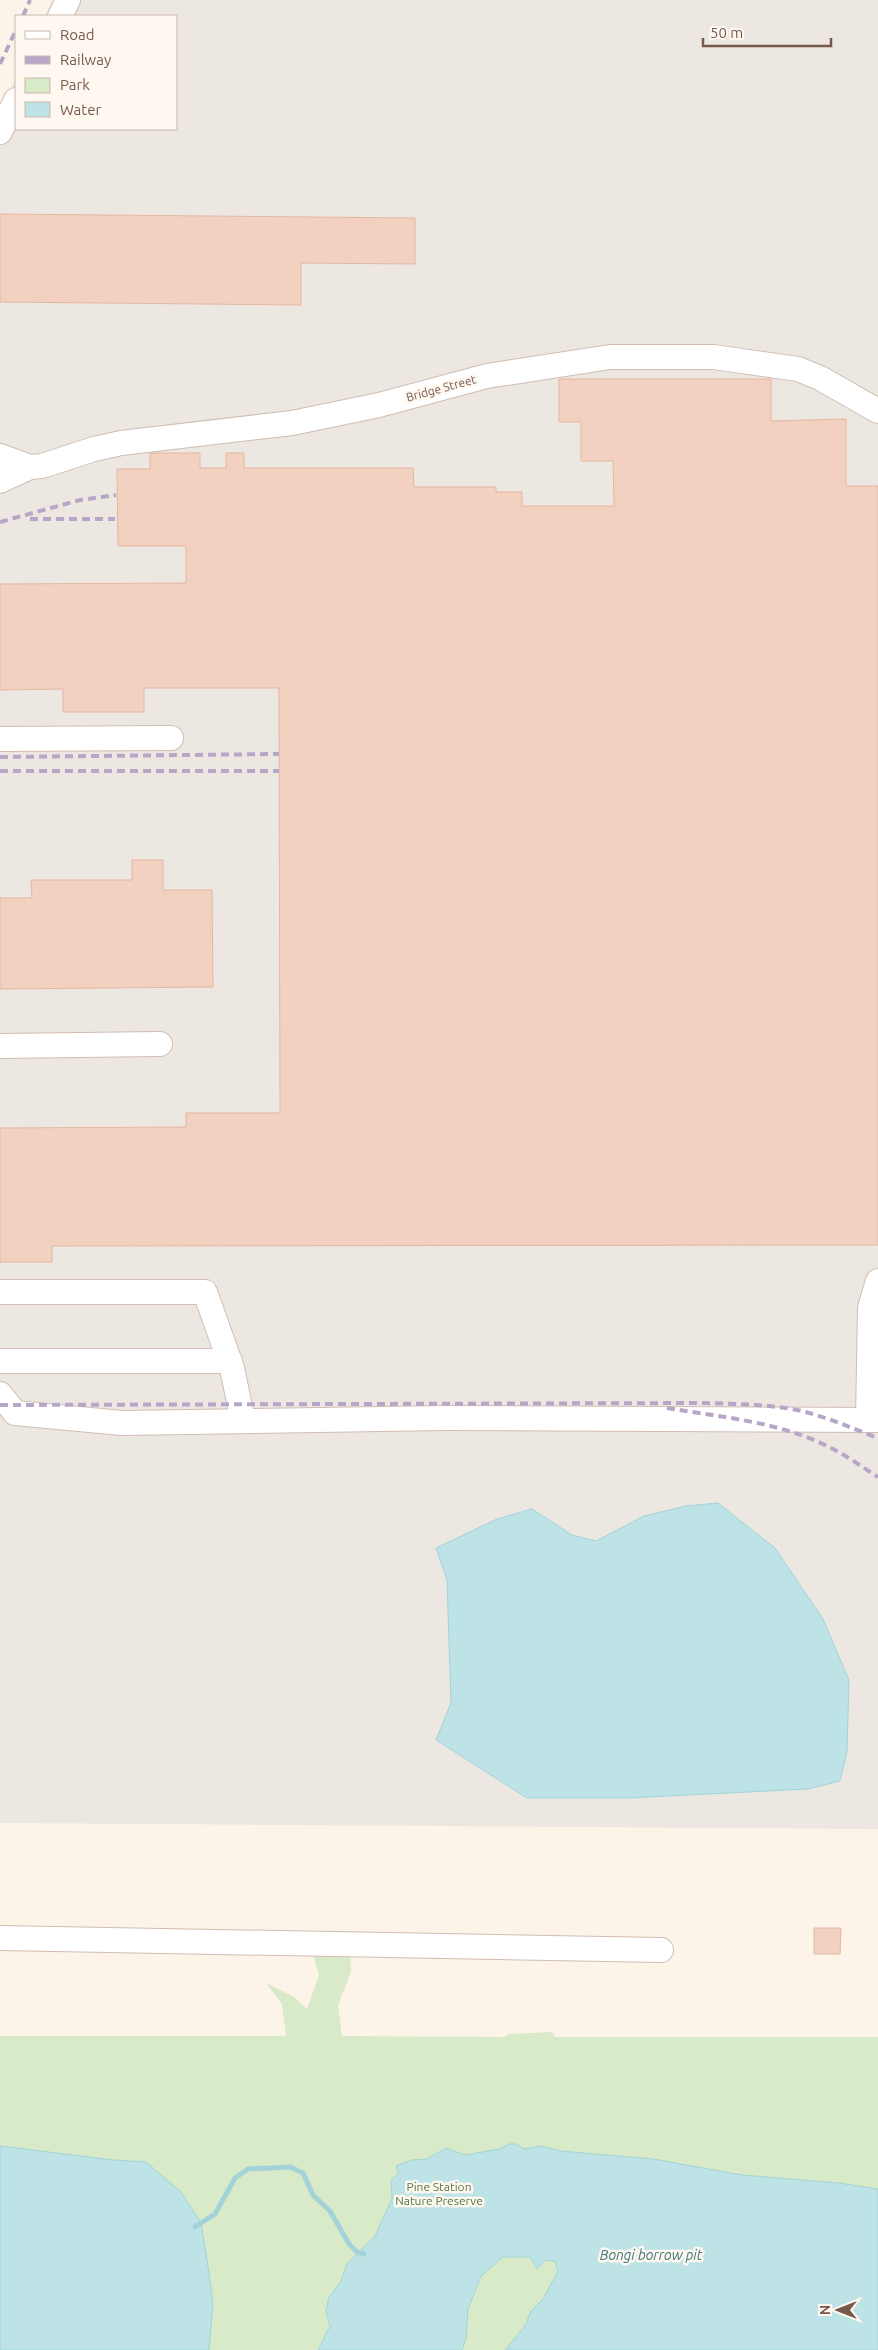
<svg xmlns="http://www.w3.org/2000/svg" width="878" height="2350" viewBox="0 0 878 2350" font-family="Ubuntu,sans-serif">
<rect width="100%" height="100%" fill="#fcf4e9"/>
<polygon fill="#ede7e2" points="52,0 878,0 878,1829 0,1823 0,111 16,76 16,129 176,129 176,16 45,16"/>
<polygon fill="#d8eac7" points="311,1949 350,1950 351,1972 338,2005 342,2036 504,2037 509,2034 552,2032 555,2037 878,2037 878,2350 0,2350 0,2036 286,2036 282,2004 266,1983 294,1997 307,2009 319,1975"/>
<g fill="#bde3e6" stroke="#a3d3d8">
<polygon points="718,1503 775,1548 823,1619 849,1680 847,1752 840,1781 808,1789 629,1798 527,1798 436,1740 451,1703 447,1580 436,1548 497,1519 532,1509 572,1535 596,1541 644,1516 686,1506"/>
<polygon points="509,2144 516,2144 524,2149 541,2146 561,2151 653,2159 742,2175 839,2183 878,2189 878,2350 505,2350 525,2326 531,2311 543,2299 558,2271 555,2261 546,2260 537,2269 530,2257 503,2257 481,2276 468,2309 466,2338 462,2350 318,2350 330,2326 326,2311 329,2297 340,2283 347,2264 375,2236 392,2199 391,2180 399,2173 396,2166 411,2160 427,2159 446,2148 465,2155 500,2149"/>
<polygon points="0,2146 113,2160 146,2162 181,2192 201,2223 208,2266 213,2304 209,2350 0,2350"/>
</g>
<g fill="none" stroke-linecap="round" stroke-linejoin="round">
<polyline stroke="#a3d3d8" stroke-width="5" points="195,2227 215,2214 235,2178 248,2169 290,2167 303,2173 313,2195 330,2211 349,2244 357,2252 364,2254"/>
</g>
<g fill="#f2d1c1" stroke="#e4b7a1">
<polygon points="0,214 415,218 415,264 301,263 301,305 0,302"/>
<polygon points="559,379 771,379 771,421 846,419 846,486 878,486 878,1245 52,1246 52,1262 0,1262 0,1128 186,1127 186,1113 280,1113 279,688 144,688 144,712 63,712 63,689 0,690 0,584 186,583 186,546 118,546 117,469 150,469 150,453 200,453 200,468 226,468 226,453 244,453 244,468 413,468 414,487 496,487 496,492 522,492 522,506 614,506 613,461 581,461 581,422 559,422"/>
<polygon points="132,860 163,860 163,890 212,890 213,987 0,989 0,898 32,898 31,880 132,880"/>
<polygon points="814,1928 841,1928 840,1954 814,1954"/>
</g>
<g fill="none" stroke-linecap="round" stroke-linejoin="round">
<g stroke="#d1bdb1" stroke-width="26">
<g id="minor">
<polyline points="60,16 68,0"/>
<polyline points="0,132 16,100"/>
<polyline points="0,456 30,467 42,466 94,449 121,443 292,423 379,405 487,376 610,357 713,357 798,369 820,378 878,411"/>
<polyline points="0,481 30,467"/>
<polyline points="0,739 171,738"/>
<polyline points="0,1046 160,1044"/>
<polyline points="0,1292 205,1292 232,1368 243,1421"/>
<polyline points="0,1361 230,1361"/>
<polyline points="0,1394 15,1413 122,1423 446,1418 878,1420"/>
<polyline points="868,1420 870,1308 878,1281"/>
<polyline points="0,1938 661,1950"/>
</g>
</g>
<use href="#minor" stroke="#fff" stroke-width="24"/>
<g stroke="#b6a6c7" stroke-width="4" stroke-dasharray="8 5" stroke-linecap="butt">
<polyline points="23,16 30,0"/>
<polyline points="0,64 16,30"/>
<polyline points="30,519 115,519"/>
<polyline points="0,522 80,500 116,495"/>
<polyline points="0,757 279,754"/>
<polyline points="0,771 279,771"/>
<path d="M0 1405 703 1403C735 1404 766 1404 797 1410 825 1416 851 1428 878 1438"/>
<path d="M667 1408C721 1417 780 1422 829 1447 846 1455 862 1467 878 1477"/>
</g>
</g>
<g text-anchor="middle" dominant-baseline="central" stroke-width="5" stroke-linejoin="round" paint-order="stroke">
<g font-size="12" fill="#77594c" stroke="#fff8f0">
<text transform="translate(441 388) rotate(-15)">Bridge Street</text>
</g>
<g font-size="12" fill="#547741" stroke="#fff8f0">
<text x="439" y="2186">Pine Station<tspan x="439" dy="14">Nature Preserve</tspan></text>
</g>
<g font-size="14" font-style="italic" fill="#40767c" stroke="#fff8f0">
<text x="651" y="2255">Bongi borrow pit</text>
</g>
</g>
<rect x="15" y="15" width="162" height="115" fill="#fff8f0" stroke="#c9b8ae"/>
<rect x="25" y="31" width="25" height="8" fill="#ffffff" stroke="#c9b8ae"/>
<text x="60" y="40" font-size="15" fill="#77594c">Road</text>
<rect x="25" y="56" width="25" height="8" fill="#b6a6c7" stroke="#c9b8ae"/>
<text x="60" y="65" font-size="15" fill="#77594c">Railway</text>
<rect x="25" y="78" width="25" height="15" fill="#d8eac7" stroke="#c9b8ae"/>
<text x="60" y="90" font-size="15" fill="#77594c">Park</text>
<rect x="25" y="102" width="25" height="15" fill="#bde3e6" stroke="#c9b8ae"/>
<text x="60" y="115" font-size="15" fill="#77594c">Water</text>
<g transform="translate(838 2310) rotate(270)" stroke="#fff8f0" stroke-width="4" paint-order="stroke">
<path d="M0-4L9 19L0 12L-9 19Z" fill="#77594c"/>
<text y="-8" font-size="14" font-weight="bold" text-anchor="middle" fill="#77594c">N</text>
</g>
<path d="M703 38v8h128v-8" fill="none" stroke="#77594c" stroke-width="2.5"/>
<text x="710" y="38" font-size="15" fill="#77594c" stroke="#fff8f0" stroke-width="4" paint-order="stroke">50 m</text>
</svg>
